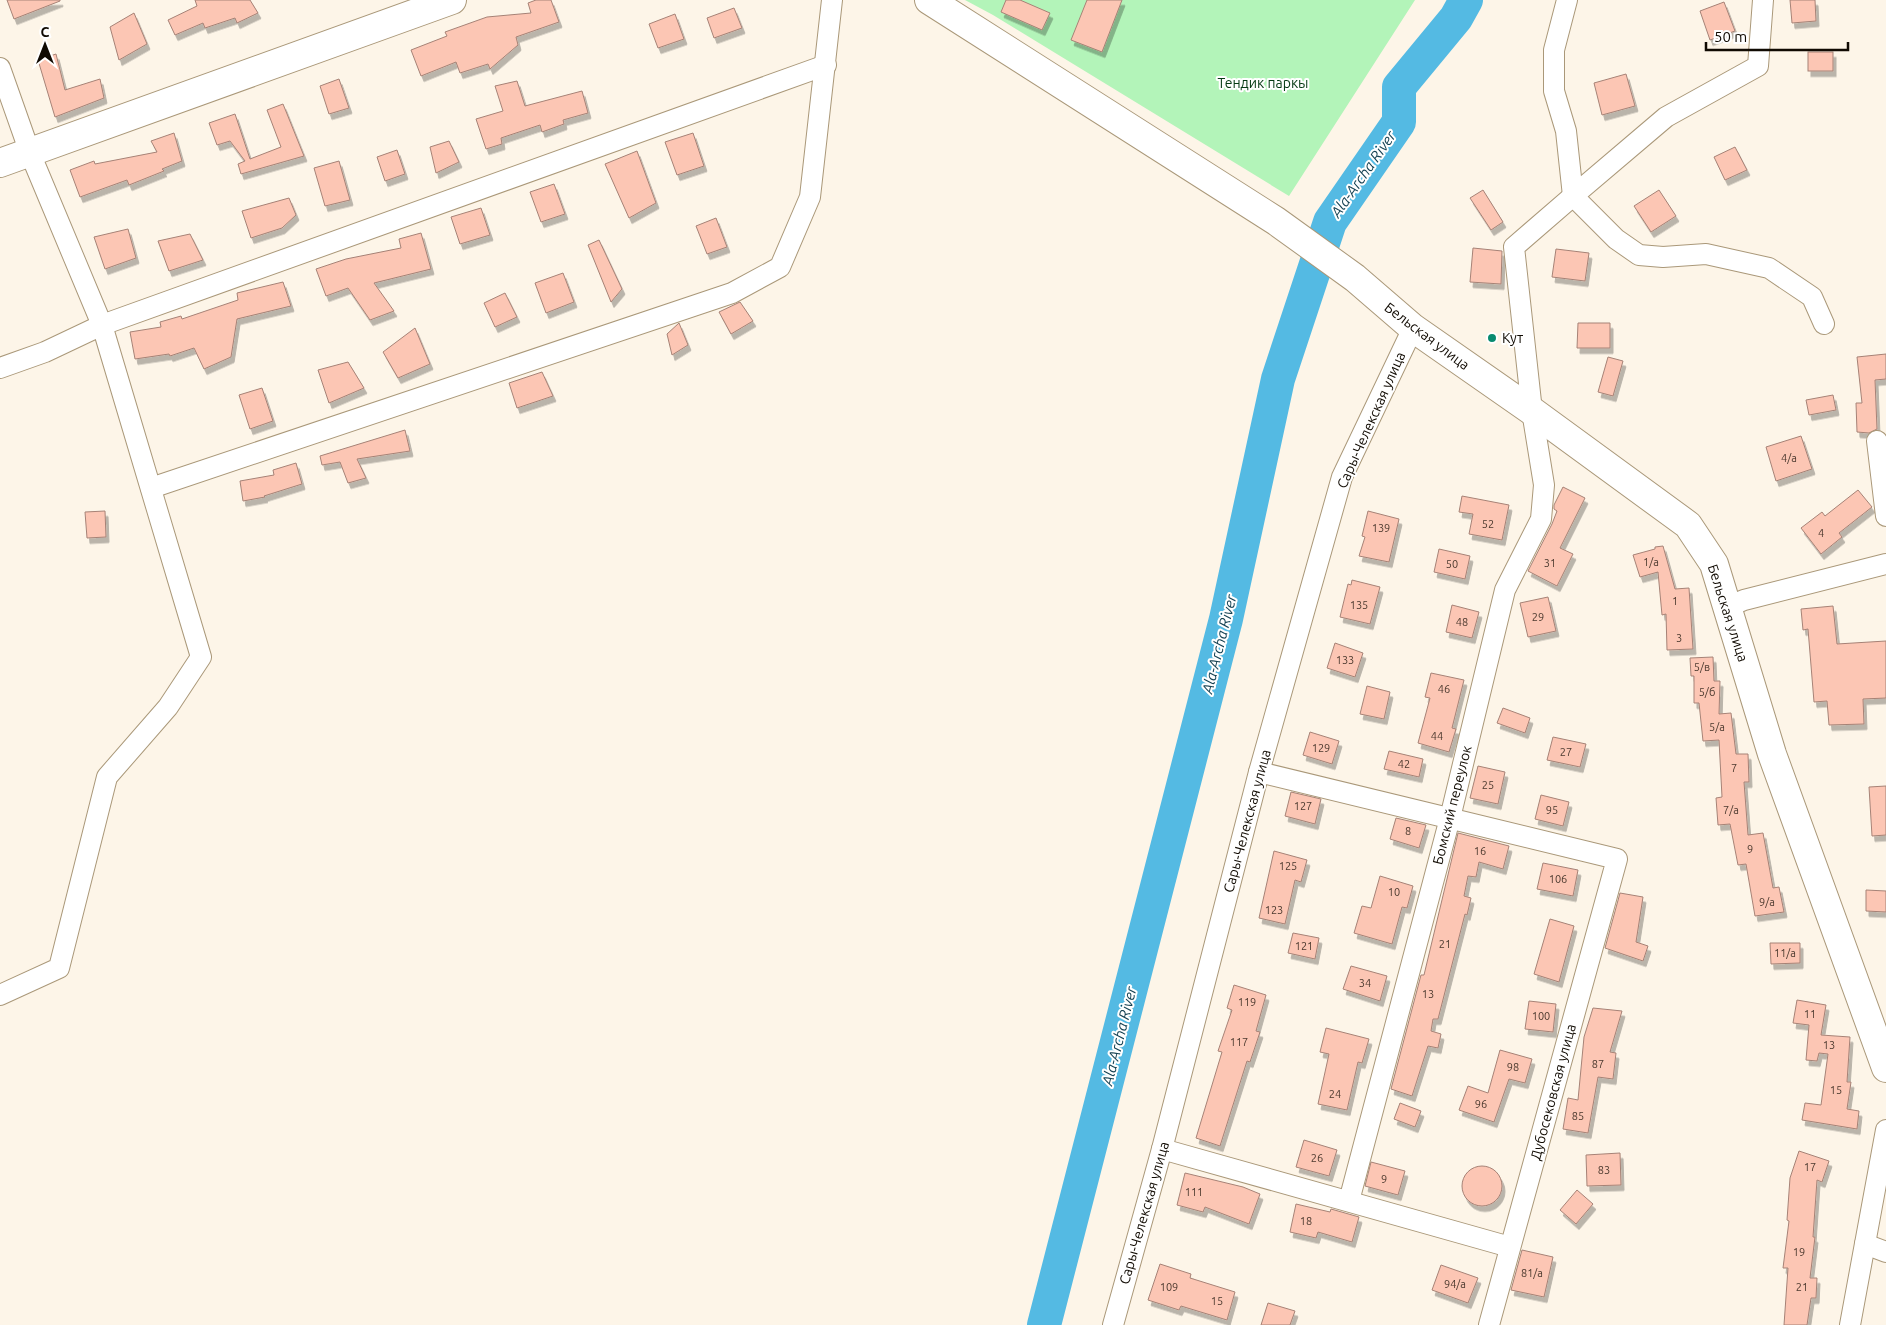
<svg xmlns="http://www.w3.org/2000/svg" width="1886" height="1325" viewBox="0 0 1886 1325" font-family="Ubuntu,sans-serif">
<defs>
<filter id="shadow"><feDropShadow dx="3" dy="5.5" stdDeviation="0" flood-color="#0004"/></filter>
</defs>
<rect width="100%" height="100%" fill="#fdf5e8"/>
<polygon fill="#b3f4b9" points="965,0 1415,0 1289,196 993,15"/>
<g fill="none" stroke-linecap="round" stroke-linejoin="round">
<polyline stroke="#54bae3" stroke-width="34" points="1044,1325 1226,619 1278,379 1330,222 1399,122 1399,87 1456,18 1466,0"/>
</g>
<g fill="#fcc6b4" stroke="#a68276" filter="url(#shadow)">
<polygon points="7,0 60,0 60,1 14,19"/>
<polygon points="195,0 250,0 258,13 237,23 235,18 205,28 203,23 175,35 168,20 197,6"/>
<polygon points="536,0 551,0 559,22 516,37 518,45 490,69 488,64 460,73 456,62 421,76 411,50 447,36 445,32 487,17 531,13 528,3"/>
<polygon points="1006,0 1020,0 1050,13 1042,30 1001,12"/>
<polygon points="1087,0 1122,0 1102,52 1071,40"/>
<polygon points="1790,0 1815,0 1816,21 1792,23"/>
<polygon points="1724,2 1735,31 1710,40 1700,11"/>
<polygon points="734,8 742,28 714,38 707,18"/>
<polygon points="134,13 147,44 119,60 110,27"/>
<polygon points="675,14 684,39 658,48 649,24"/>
<rect x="1808" y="52" width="25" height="19"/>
<polygon points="56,54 65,90 100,79 104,98 55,117 38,60"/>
<polygon points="1626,74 1635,106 1602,115 1594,83"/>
<polygon points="339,79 349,108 329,114 320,86"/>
<polygon points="517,81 525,106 582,91 588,113 563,120 564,124 542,132 540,125 501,138 502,144 486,149 476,119 503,111 495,86"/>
<polygon points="283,104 304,156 241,174 238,164 245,161 230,141 217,145 209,123 235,114 250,159 281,147 267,110"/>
<polygon points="174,133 182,161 162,169 164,171 129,185 127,180 80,197 70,170 94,161 95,164 157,152 151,141"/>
<polygon points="693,133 704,166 677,175 665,142"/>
<polygon points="449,141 459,162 436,173 430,147"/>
<polygon points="1735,147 1747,170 1725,180 1714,157"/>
<polygon points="397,150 405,174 385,181 377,157"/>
<polygon points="637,151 656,203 629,218 605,164"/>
<polygon points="339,161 350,200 325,206 314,168"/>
<polygon points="554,184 565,214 541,222 530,192"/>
<polygon points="1483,190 1503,222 1491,230 1470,198"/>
<polygon points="1659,190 1676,216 1651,232 1634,206"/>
<polygon points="289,198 296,215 282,228 251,238 242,211"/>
<polygon points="481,208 490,235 460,244 451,217"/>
<polygon points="716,218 727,247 707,254 696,226"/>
<polygon points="128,229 136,258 105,269 94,237"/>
<polygon points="421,233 431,269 374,283 394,311 370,320 348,288 326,296 316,269 346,259 401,248 399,239"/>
<polygon points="190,234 203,260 169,271 158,241"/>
<polygon points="599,240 622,289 611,302 588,245"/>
<polygon points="1473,248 1502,251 1501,284 1470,282"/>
<polygon points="1556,249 1589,253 1585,281 1552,277"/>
<polygon points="563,273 574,302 546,313 535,283"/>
<polygon points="283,282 291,306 237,319 231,357 204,369 194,348 170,356 169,354 135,359 130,332 161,327 160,322 181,316 182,319 238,300 237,293"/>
<polygon points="505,293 517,317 495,327 484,303"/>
<polygon points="740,302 753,321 731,334 719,312"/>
<polygon points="679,323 688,345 672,355 667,334"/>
<polygon points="1578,323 1610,323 1610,348 1577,348"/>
<polygon points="415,328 430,364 398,378 383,352"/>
<polygon points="1886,354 1886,379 1875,380 1877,429 1869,433 1857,432 1856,403 1862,403 1857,357"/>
<polygon points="1608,357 1623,361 1613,396 1598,392"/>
<polygon points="348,362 364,388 329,403 318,370"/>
<polygon points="542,372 553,396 517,408 509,383"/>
<polygon points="262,388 273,421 250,429 239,395"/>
<polygon points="1833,395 1836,410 1809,415 1806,400"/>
<polygon points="405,430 410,451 357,459 366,478 348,483 340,462 322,465 320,456"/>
<polygon points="1801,436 1812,469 1776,481 1766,447"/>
<polygon points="296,463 302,484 264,496 265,497 243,501 240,481 274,475 273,470"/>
<polygon points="1563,487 1585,498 1560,548 1573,554 1557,586 1528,571 1552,524 1557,511 1554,509 1554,505"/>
<polygon points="1858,490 1872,507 1839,533 1842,537 1821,554 1801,528 1822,512 1825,516"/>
<polygon points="1462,496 1509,505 1502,540 1469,534 1473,514 1459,512"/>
<polygon points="105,511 106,537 87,538 85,512"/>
<polygon points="1368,511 1399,519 1389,562 1359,556 1365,537 1362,536"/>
<polygon points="1663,546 1675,589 1689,588 1693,649 1667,650 1666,614 1662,615 1658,572 1640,577 1633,555 1655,549 1655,547"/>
<polygon points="1439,549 1470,556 1465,579 1434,572"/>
<polygon points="1352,580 1380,587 1370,624 1340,617 1348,584 1351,585"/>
<polygon points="1548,597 1556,631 1528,637 1520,603"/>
<polygon points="1452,605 1479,612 1472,638 1446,632"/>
<polygon points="1833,606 1837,644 1886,641 1886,698 1863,699 1864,724 1829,725 1827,701 1814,702 1808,629 1803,630 1801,609"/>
<polygon points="1335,643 1363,653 1355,677 1327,668"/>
<polygon points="1713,657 1714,681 1720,681 1719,714 1731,713 1736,754 1748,754 1749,782 1744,782 1748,835 1763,833 1773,888 1779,887 1784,912 1755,916 1746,864 1738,865 1730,824 1718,825 1716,798 1722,797 1719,740 1703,741 1699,703 1694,703 1694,676 1691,676 1690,658"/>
<polygon points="1431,673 1464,680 1452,728 1456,729 1449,752 1418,743 1430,698 1425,697"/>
<polygon points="1367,686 1390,692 1384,719 1360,714"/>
<polygon points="1503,708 1530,718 1525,733 1497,723"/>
<polygon points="1310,732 1339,741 1332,764 1303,755"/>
<polygon points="1553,737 1586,744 1580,767 1547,760"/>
<polygon points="1389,751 1423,759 1419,777 1384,769"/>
<polygon points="1478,766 1505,772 1498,804 1470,798"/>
<polygon points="1886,786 1886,835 1872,836 1869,787"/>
<polygon points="1291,792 1321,799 1315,824 1285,816"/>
<polygon points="1541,795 1569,802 1563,826 1535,819"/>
<polygon points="1396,818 1426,825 1419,848 1390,839"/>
<polygon points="1458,833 1509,846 1503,869 1479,862 1476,877 1468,876 1464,896 1471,898 1467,915 1465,914 1438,1019 1433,1019 1431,1031 1441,1034 1438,1048 1428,1046 1412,1096 1391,1089 1421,975 1424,975"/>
<polygon points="1274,851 1307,860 1301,882 1295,880 1285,924 1259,918"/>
<polygon points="1543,863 1578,870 1573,896 1537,889"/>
<polygon points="1380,876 1413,886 1407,908 1402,907 1392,944 1354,933 1362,906 1371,908"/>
<polygon points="1866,890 1886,891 1886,912 1866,911"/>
<polygon points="1620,893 1643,897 1636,942 1648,946 1643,961 1605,948"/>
<polygon points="1550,919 1574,926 1559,982 1534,974"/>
<polygon points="1293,933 1319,938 1315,959 1288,953"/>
<polygon points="1770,943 1800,943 1800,963 1771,964"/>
<polygon points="1351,966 1387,976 1380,1001 1343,989"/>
<polygon points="1234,985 1266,995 1256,1031 1260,1032 1250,1062 1247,1061 1220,1146 1196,1138 1222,1052 1218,1051 1232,1010 1227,1008"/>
<polygon points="1797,1000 1826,1005 1821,1035 1850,1037 1847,1082 1851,1082 1847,1109 1859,1111 1857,1129 1802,1120 1805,1103 1821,1105 1828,1054 1819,1053 1817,1061 1806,1060 1809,1025 1793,1023"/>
<polygon points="1529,1001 1556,1004 1553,1032 1525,1029"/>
<polygon points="1593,1008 1622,1011 1610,1052 1616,1053 1613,1079 1598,1077 1588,1133 1563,1129 1568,1098 1578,1100 1584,1037"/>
<polygon points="1326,1028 1369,1039 1362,1063 1358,1062 1347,1110 1318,1104 1329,1054 1320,1052"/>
<polygon points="1500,1050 1532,1059 1525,1083 1509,1079 1494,1122 1459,1110 1468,1086 1488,1093"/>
<polygon points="1400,1103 1421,1111 1415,1127 1394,1119"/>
<polygon points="1304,1140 1337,1150 1329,1176 1296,1167"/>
<polygon points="1799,1151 1829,1161 1822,1182 1817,1180 1813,1237 1815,1237 1810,1278 1817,1278 1816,1298 1811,1298 1807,1325 1784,1325 1788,1268 1783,1268 1789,1221 1787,1220 1790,1178"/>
<polygon points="1620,1153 1621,1185 1587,1186 1586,1155"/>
<polygon points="1371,1162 1405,1171 1398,1195 1365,1186"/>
<circle cx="1482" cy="1186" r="20"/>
<polygon points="1185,1173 1243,1187 1260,1194 1249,1224 1205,1207 1203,1212 1177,1205"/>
<polygon points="1577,1190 1593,1204 1576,1224 1560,1210"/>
<polygon points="1296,1204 1330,1212 1331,1209 1359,1217 1352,1242 1318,1232 1316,1238 1290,1232"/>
<polygon points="1522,1250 1553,1257 1544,1297 1511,1290"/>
<polygon points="1160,1264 1191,1274 1190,1278 1235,1292 1227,1320 1181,1306 1179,1310 1148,1300"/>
<polygon points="1441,1265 1478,1278 1468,1303 1432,1290"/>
<polygon points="1268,1303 1295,1311 1290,1325 1261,1325"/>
</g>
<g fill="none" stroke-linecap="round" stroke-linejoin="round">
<g stroke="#aa9879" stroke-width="22">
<g id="street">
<polyline points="1567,0 1554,50 1554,91 1566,131 1573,196 1616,239 1639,255 1663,257 1706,254 1769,268 1812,297 1824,324"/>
<polyline points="0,68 30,153 102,325 201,657 168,707 107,777 59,968 0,995"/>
<polyline points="0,368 45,352 102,325 826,65"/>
<polyline points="1877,441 1886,516"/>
<polyline points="151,488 732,293 780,267 810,197 832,0"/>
<polyline points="1727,607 1744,600 1886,564"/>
<polyline points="1259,772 1617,859 1489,1325"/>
<polyline points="1162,1149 1510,1247"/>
<polyline points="1349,1201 1450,818 1505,590 1541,519 1544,485 1532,411 1514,247 1573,196 1666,117 1758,66 1763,0"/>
<polyline points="1865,1244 1886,1252"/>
<polyline points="1113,1325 1162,1149 1259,772 1342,477 1413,328"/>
<polyline points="1850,1325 1886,1130"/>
</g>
</g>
<g stroke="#aa9879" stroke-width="30">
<g id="secondary">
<polyline points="929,0 1276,221 1355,278 1413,328 1532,411 1688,525 1714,564 1772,754 1886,1068"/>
<polyline points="0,163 452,0"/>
</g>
</g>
<use href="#street" stroke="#fff" stroke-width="20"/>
<use href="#secondary" stroke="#fff" stroke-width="28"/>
</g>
<circle fill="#088b70" stroke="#fff" stroke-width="2" cx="1492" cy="338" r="5"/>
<g text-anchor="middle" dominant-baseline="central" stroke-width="4" stroke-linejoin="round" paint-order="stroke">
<g font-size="11" fill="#4b392e">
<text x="1789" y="458">4/а</text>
<text x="1488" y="524">52</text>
<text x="1381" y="528">139</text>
<text x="1821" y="533">4</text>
<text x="1651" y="562">1/а</text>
<text x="1550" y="563">31</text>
<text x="1452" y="564">50</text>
<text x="1675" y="601">1</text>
<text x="1359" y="605">135</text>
<text x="1538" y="617">29</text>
<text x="1462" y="622">48</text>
<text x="1679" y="638">3</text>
<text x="1345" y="660">133</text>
<text x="1702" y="667">5/в</text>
<text x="1444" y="689">46</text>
<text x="1707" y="692">5/б</text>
<text x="1717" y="727">5/a</text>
<text x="1437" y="736">44</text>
<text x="1321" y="748">129</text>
<text x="1566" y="752">27</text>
<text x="1404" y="764">42</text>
<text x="1734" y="768">7</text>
<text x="1488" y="785">25</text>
<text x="1303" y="806">127</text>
<text x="1552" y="810">95</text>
<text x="1731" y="810">7/a</text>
<text x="1408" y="831">8</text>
<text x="1750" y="849">9</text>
<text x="1480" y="851">16</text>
<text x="1288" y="866">125</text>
<text x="1558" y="879">106</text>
<text x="1394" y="892">10</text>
<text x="1767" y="902">9/а</text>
<text x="1274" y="910">123</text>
<text x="1445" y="944">21</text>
<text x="1304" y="946">121</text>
<text x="1785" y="953">11/а</text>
<text x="1365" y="983">34</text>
<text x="1428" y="994">13</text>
<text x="1247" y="1002">119</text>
<text x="1810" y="1014">11</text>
<text x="1541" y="1016">100</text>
<text x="1239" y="1042">117</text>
<text x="1829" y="1045">13</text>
<text x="1598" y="1064">87</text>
<text x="1513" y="1067">98</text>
<text x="1836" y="1090">15</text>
<text x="1335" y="1094">24</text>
<text x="1481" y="1104">96</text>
<text x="1578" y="1116">85</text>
<text x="1317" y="1158">26</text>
<text x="1810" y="1167">17</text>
<text x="1604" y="1170">83</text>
<text x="1384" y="1179">9</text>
<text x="1194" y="1192">111</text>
<text x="1306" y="1221">18</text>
<text x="1799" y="1252">19</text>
<text x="1532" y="1273">81/а</text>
<text x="1455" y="1284">94/a</text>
<text x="1169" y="1287">109</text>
<text x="1802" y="1287">21</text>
<text x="1217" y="1301">15</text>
</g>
<g font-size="14" fill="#053a13" stroke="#fff">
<text x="1263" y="83">Тендик паркы</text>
</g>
<g font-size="14" fill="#100a02" stroke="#fff">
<text transform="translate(1427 336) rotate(37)">Бельская улица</text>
<text transform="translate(1371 420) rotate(-66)">Сары-Челекская улица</text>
<text transform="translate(1728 613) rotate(72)">Бельская улица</text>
<text transform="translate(1452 805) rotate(-76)">Бомский переулок</text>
<text transform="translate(1247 821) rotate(-75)">Сары-Челекская улица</text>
<text transform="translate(1553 1092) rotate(-75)">Дубосековская улица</text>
<text transform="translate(1144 1213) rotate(-74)">Сары-Челекская улица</text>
</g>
<g font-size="14" fill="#100a02" stroke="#fff" text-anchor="start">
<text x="1502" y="338">Кут</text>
</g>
<g font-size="15" font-style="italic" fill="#154253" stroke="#fff">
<text transform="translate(1363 174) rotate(-55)">Ala-Archa River</text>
<text transform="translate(1219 644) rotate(-76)">Ala-Archa River</text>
<text transform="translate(1119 1036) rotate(-76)">Ala-Archa River</text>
</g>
</g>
<g transform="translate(45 45)" stroke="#ffffff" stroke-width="4" paint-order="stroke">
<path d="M0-4L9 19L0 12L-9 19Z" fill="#100a02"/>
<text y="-8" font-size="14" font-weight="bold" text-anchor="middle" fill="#100a02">С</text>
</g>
<path d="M1706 42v8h142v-8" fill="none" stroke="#100a02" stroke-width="2.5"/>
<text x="1714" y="42" font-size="15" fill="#100a02" stroke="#ffffff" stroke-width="4" paint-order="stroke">50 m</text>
</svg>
